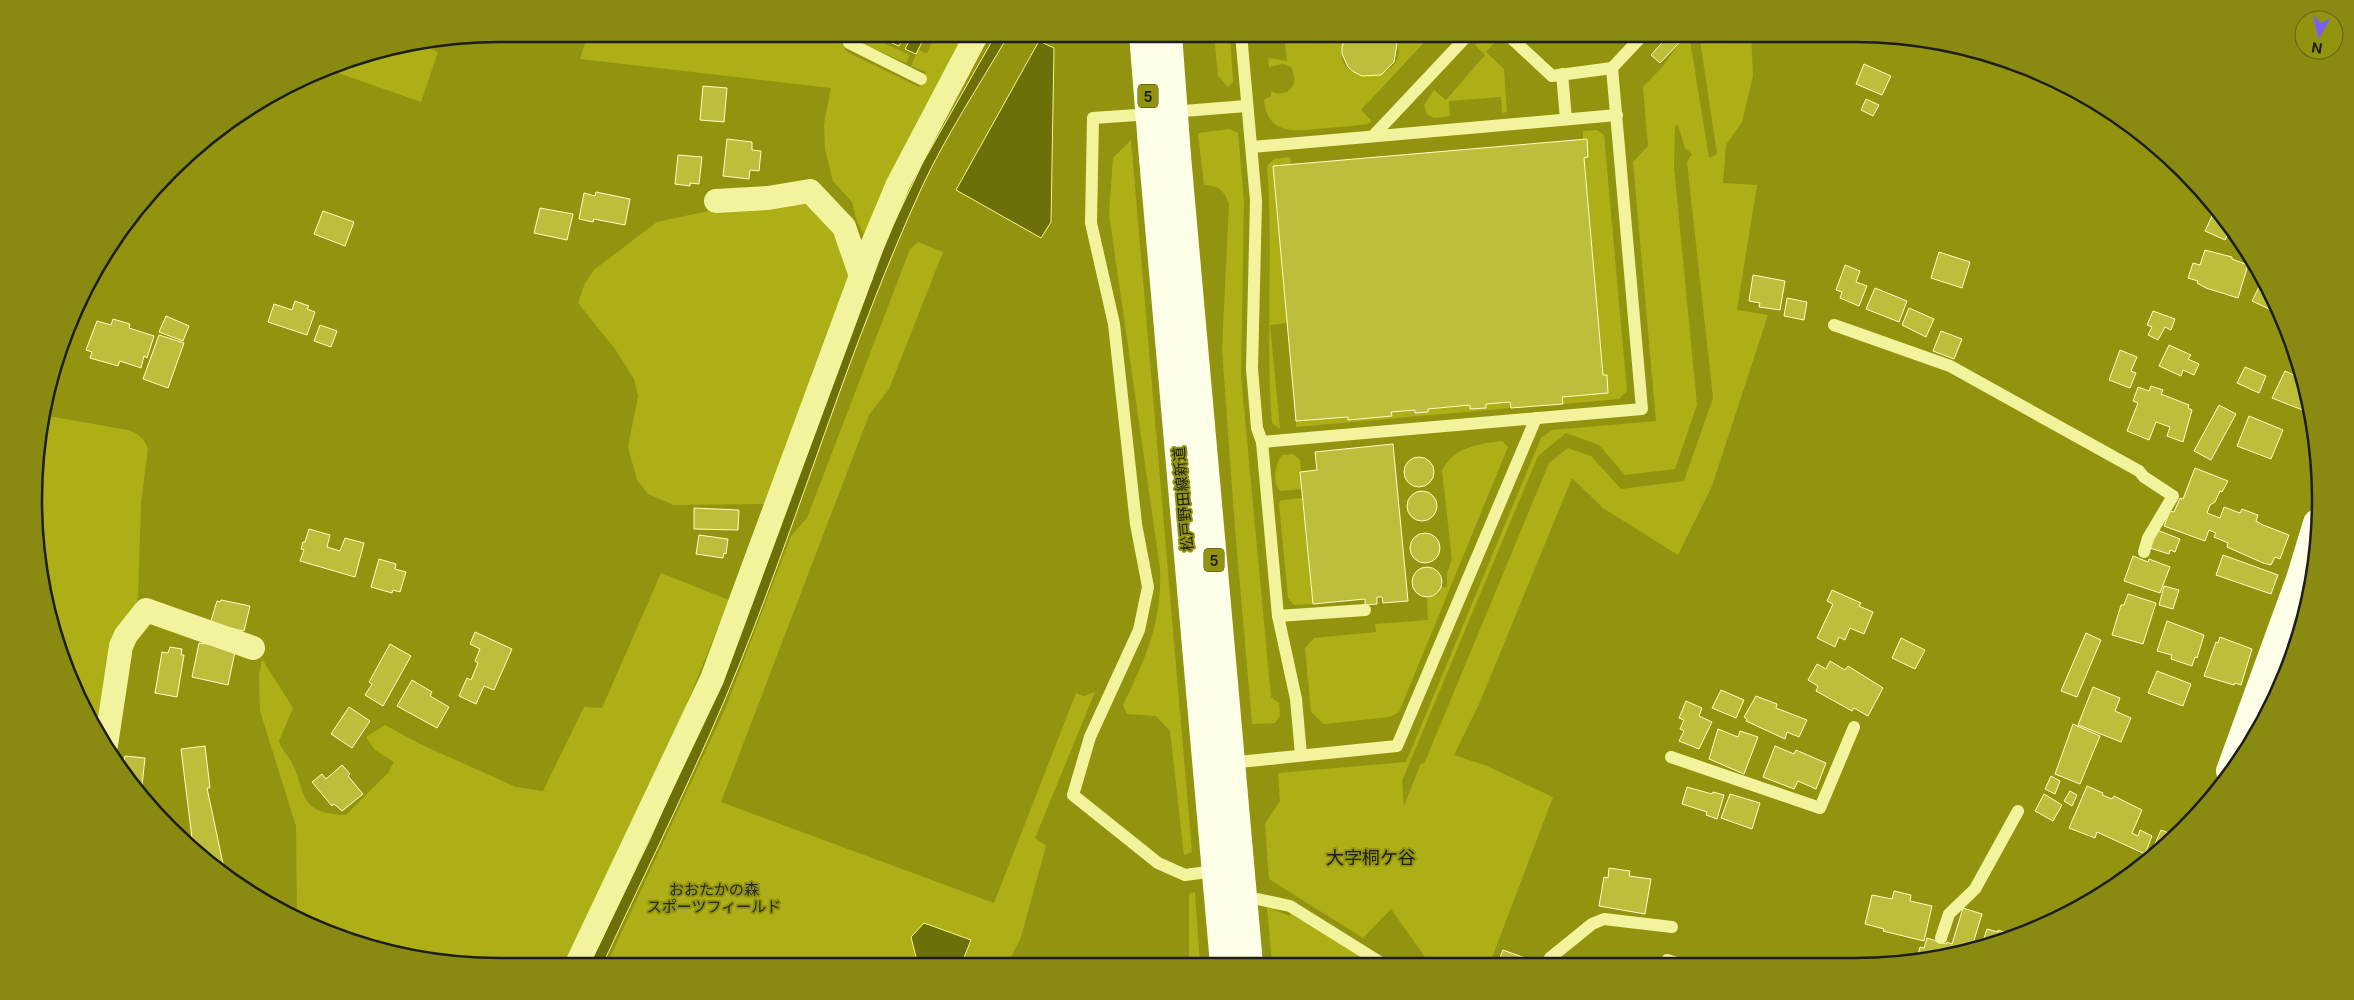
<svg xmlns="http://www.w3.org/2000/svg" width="2354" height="1000" viewBox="0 0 2354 1000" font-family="Inter,'Noto Sans JP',sans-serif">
<rect width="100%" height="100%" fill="#929410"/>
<g fill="#aeae17" fill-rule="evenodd">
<polygon points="588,34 839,34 841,43 847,52 919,87 926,72 911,66 918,50 927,53 935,35 933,34 967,34 864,236 857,221 852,202 833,181 825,149 824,124 831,88 580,59"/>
<polygon points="854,34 864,34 910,55 906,63 861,43 856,40"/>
<polygon points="1214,34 1230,34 1233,82 1228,87 1218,76"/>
<path d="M1284 34H1346C1318 94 1424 84 1393 34H1432L1361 110 1372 121 1368 124C1354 126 1339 127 1325 128 1299 131 1267 137 1264 100L1271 96V91L1278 94 1287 92C1296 85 1296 77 1291 67L1282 64 1269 67 1268 58 1287 61Z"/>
<path d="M1671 34H1689L1709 158 1717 154 1699 34H1751L1753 76 1742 122 1726 145 1723 183 1757 185 1737 310 1768 315 1712 486 1678 555 1603 508 1572 478 1480 702 1454 755 1487 766 1553 797 1490 963 1430 964 1391 909 1363 938 1269 879 1265 824 1280 801 1278 773 1406 762 1541 438 1552 430 1656 421 1633 162 1648 146 1643 87 1663 66 1680 42ZM1678 125 1685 148 1692 154 1687 162 1713 398 1684 481 1621 489 1591 456 1568 448 1549 463 1424 764 1421 763 1404 806 1402 781 1538 456 1566 433 1599 445 1625 475 1675 469 1697 405 1674 167 1675 126Z"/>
<polygon points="1482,38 1491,38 1496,41 1486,52 1504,69 1507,112 1502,113 1501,97 1449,101 1450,116 1434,118 1427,114 1424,105 1434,90 1446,100 1485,55 1475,45"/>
<polygon points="425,46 438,52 421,102 327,69 350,59"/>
<path d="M1230 129 1238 133 1244 201 1241 376 1271 697 1279 703 1280 716 1275 723 1252 724 1235 528 1222 350 1229 204C1224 190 1219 186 1204 185L1198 133Z"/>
<polygon points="1597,130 1604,135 1627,391 1619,399 1563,404 1562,397 1608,393 1607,375 1603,375 1584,158 1588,157 1587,140 1583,139 1583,131"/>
<path d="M1131 140 1192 852 1184 855 1170 731 1156 716 1127 714 1123 705C1146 657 1162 623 1160 568L1109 214 1113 158Z"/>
<path d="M1290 157 1291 165 1273 167 1287 323 1270 325 1280 429 1272 423C1265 337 1274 252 1267 166L1274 159Z"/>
<polygon points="806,199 841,235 849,275 813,371 806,401 764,504 674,505 648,494 637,480 628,447 638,396 634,379 615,349 578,303 585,283 595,269 657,222 741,204"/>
<polygon points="918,242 943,252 889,389 869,415 721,802 994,903 1076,693 1084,696 1095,692 1035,838 1046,846 1021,937 1007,965 606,966 726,707 791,536 807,518 910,249"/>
<polygon points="1510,402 1511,408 1296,427 1296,421 1348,417 1349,420 1391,416 1391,412 1415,410 1416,413 1428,412 1428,409 1470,405 1470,409 1486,408 1486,404"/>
<path d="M42 415 128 430C139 434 144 438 148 449L141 503 138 597 96 733 59 650 38 561Z"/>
<path d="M1502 441 1508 447 1399 712 1390 717 1324 724 1311 712 1305 648 1314 638 1376 632 1375 624 1428 620 1427 598 1438 594 1442 587H1447V573L1452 559 1442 471C1453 447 1478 444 1502 441Z"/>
<path d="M1293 454 1300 460 1302 489 1280 491C1272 482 1275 464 1282 455Z"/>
<polygon points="1302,498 1313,604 1294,605 1288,598 1279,504 1280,501 1283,500"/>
<path d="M661 573 729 600 661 768 565 966H500L350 941 297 917 296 826 260 711 259 675 262 659 293 708 279 741C281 749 287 754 291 761 308 795 297 813 346 815L388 773 394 762 375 750 366 737 385 725 422 745 516 787 543 791 584 707 602 708Z"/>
<polygon points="1195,892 1200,964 1189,964 1189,894"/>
<polygon points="1267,907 1290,916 1290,913 1354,951 1368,964 1272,964"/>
</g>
<g fill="#6d6f09" stroke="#f7f58e">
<polygon points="888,34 905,34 899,46 885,40"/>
<polygon points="913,34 926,34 916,54 905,49"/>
<path d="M996 34H1009C979 86 946 135 921 189 851 342 804 503 742 658 700 763 649 864 602 966H589L650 839 707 711 884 244 923 162Z"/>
<polygon points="1039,41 1054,48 1051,222 1041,238 956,190"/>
<polygon points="924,923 971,940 961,965 918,965 911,937"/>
</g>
<g fill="#bebe3d" stroke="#fefdc5">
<polygon points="1346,34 1393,34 1397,44 1394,62 1381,75 1362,76 1354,72 1348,67 1342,54 1342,47"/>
<polygon points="1670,34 1680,42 1660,63 1651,55"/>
<polygon points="1864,64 1891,76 1882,95 1856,84"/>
<polygon points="703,86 727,88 724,122 700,120"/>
<polygon points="1866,99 1879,105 1873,116 1861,110"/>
<polygon points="727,139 752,142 752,150 761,151 759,171 750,170 749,179 723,176"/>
<polygon points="1587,139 1588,157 1584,158 1603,375 1607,375 1608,393 1562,397 1563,404 1511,408 1510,402 1486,404 1486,408 1470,409 1470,405 1428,409 1428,412 1415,413 1415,410 1391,412 1392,416 1348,420 1348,417 1296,421 1273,166"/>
<polygon points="678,155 702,157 699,184 690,183 690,186 675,184"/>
<polygon points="596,192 630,199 625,225 594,219 593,222 579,219 584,193 595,196"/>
<polygon points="540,208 573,214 567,240 534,233"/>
<polygon points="323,211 354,222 345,246 314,234"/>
<polygon points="2214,212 2224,216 2231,228 2225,240 2205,231"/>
<polygon points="2205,250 2232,257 2232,259 2248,265 2238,298 2206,288 2197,283 2198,281 2188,278 2193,263 2200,265"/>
<polygon points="1939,252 1970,262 1962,288 1931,278"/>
<polygon points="1845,265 1860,271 1856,282 1867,286 1859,306 1840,298 1842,292 1836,290"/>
<polygon points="1753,275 1785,281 1780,310 1759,307 1760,303 1749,301"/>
<polygon points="2263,279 2272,294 2280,314 2252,301"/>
<polygon points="1875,288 1907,301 1899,322 1866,309"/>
<polygon points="1787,298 1807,302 1804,320 1784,316"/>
<polygon points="295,301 309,306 307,309 315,312 307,335 268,322 274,304 292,310"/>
<polygon points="1909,308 1934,319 1926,337 1902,325"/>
<polygon points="2153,311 2175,319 2171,330 2165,327 2158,340 2148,335 2152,327 2147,325"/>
<polygon points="166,316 189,326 183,341 159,332"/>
<polygon points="113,319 130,324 129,328 154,336 147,358 144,356 141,368 120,361 118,366 90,358 92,352 86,350 97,321 111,325"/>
<polygon points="320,325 337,331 331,347 314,341"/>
<polygon points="1941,331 1962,339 1954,359 1933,351"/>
<polygon points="159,335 184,343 168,388 143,379"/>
<polygon points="2169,345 2191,355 2188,359 2199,364 2194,375 2183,370 2181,376 2159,366"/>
<polygon points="2120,350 2137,357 2131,371 2136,373 2130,388 2109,380"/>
<polygon points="2245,367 2266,376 2259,393 2237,383"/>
<polygon points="2285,371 2305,380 2310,413 2272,398"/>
<polygon points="2151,386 2163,390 2161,394 2189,405 2188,408 2192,410 2183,442 2167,436 2170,427 2156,422 2149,440 2127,431 2138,403 2133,401 2138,387 2149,391"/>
<polygon points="2219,405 2236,414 2211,460 2194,451"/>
<polygon points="2249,416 2283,430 2271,459 2237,446"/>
<polygon points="1393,444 1408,601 1383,603 1382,597 1377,597 1377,604 1365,605 1365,599 1313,604 1300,472 1317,470 1315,452"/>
<circle cx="1419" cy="472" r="15"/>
<polygon points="2195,468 2228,481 2222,492 2220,491 2215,502 2210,505 2207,513 2220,518 2224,507 2240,513 2242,509 2258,515 2256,521 2263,525 2289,535 2280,559 2275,557 2271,565 2263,563 2227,547 2228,543 2214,537 2216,533 2209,530 2205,541 2164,526 2170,511 2174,512 2180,498 2183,499"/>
<circle cx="1422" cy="506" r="15"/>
<polygon points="694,508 739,510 738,530 694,529"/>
<polygon points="309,529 330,535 327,547 340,551 345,538 364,543 355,577 300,561 304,550 301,549 303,542 305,542"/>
<polygon points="2157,530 2180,539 2175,552 2170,550 2169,554 2150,548"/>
<circle cx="1425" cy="548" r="15"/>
<polygon points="699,535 728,539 726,554 724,553 723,558 696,554"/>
<polygon points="2223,555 2278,575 2271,594 2216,575"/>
<polygon points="2133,556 2148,562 2149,559 2170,567 2160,593 2124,581"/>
<polygon points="379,559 396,564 395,569 406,572 400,592 393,590 392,593 371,587"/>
<circle cx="1427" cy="582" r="15"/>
<polygon points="2164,586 2179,590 2173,609 2159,605"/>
<polygon points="1832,590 1861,603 1859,606 1873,612 1864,634 1850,628 1845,640 1839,637 1835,647 1817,638 1833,604 1827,601"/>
<polygon points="2128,594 2156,603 2143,644 2112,635 2121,605 2124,605"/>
<polygon points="221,600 250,606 244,631 210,624 217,601 220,602"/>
<polygon points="2167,621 2204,635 2197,658 2195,657 2192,666 2171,659 2172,655 2157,651"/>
<polygon points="475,632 512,649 494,690 484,686 476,704 459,696 467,678 471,680 478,663 475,661 480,649 470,644"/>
<polygon points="2086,633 2101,640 2077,697 2061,691"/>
<polygon points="2220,637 2252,649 2241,685 2235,683 2234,685 2204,676 2216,642 2218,643"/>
<polygon points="1901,638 1925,650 1915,669 1892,658"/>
<polygon points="199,643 236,647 228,685 192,677"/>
<polygon points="390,644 411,656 383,706 365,695 372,684 369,682"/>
<polygon points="170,647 182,649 181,655 184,655 177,697 155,693 162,652 168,653"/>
<polygon points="1830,661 1845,670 1848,666 1883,688 1868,716 1854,708 1852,711 1816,691 1818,686 1808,680 1817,664 1826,669"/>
<polygon points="2157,671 2191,684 2183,706 2148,693"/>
<polygon points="412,680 432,692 430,696 449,707 437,728 397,706"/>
<polygon points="2093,687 2120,698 2115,711 2131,718 2121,742 2078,725"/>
<polygon points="1721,690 1744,700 1736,718 1712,708"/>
<polygon points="1756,696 1777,704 1776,708 1807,720 1799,737 1787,732 1785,739 1746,721 1747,719 1744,717"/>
<polygon points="1686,701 1702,708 1699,716 1712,722 1699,749 1679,741 1684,731 1680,729 1684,720 1679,718"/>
<polygon points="349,707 370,721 352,748 331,734"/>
<polygon points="2073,724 2100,736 2080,784 2055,774"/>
<polygon points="1718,729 1738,737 1740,731 1758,737 1744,774 1709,759"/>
<polygon points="205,746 210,788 207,788 225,873 195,852 192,838 181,749"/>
<polygon points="1775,746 1794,754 1796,750 1826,763 1816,789 1798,781 1794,789 1763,777"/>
<polygon points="125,756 145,758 142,786 139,785 120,762 124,761"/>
<polygon points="342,765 350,774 348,776 363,794 342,811 334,804 332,806 312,782 322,774 326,779"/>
<polygon points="2051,776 2060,781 2055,794 2045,789"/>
<polygon points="2087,786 2103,793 2102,795 2112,799 2114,796 2142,810 2132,833 2138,836 2140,830 2152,836 2145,854 2097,832 2095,838 2069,828"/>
<polygon points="1687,787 1712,794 1713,792 1724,795 1717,819 1706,815 1707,812 1682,804"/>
<polygon points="2070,791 2077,795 2072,806 2064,801"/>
<polygon points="1730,794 1760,803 1752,829 1721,818"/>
<polygon points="2044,794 2062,805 2053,821 2035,811"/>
<polygon points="2161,830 2171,834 2153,854 2151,853"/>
<polygon points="1609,868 1630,871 1629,876 1651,879 1645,914 1599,906 1604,877 1608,878"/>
<polygon points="1894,891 1911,895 1910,901 1932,906 1924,941 1883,931 1884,929 1865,924 1872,895 1892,899"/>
<polygon points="1963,908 1982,914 1972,947 1916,962 1920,947 1924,948 1927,938 1946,944 1947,942 1952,944"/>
<polygon points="1987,929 1998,932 1998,930 2014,936 1982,944"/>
<polygon points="1503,950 1539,963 1498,963"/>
</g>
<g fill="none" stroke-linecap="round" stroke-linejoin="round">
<g stroke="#f4f39d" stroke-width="12">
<polyline points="846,34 849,43 921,79"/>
<polyline points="1241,34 1256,201 1252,369 1257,428 1262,442 1278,616 1296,699 1301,755"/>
<polyline points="1507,34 1552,76 1612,68"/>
<polyline points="1562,74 1566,119"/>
<polyline points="1171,112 1246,106"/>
<polyline points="1151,114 1093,118 1091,223 1114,324 1136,524 1148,587 1139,630 1090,737 1073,795 1158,863 1185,875 1215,871"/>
<polyline points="1373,136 1469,34"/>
<polyline points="1252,147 1617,115"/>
<polyline points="1834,325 1950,366 2139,471 2144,477 2173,496 2148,538 2144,552"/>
<polyline points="1262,442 1642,409 1612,68 1644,34"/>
<polyline points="1278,616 1365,610"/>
<polyline points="1671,757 1820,808 1854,727"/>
<polyline points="1229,763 1397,746 1536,418"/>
<polyline points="1243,896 1290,906 1383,964"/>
<polyline points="1941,938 1949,914 1975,889 2018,811"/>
<polyline points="1550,958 1592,924 1604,919 1672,927"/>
<polyline points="1667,960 1677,963"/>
</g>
<g stroke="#f4f39d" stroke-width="24">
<polyline points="716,201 768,198 810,191 844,227 861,276"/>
<polyline points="106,745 121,646 126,635 146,610 253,648"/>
<polyline points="576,966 712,679 872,246 898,184 977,34"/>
</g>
<g stroke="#feffe9" stroke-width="28">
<polyline points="1177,156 1249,964"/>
<polyline points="1153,158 1224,964"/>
<polyline points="2230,771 2300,579 2317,523"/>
</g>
<g stroke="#feffe9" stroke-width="28">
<polyline points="1143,34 1153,158"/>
<polyline points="1168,34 1177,156"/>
</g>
</g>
<g text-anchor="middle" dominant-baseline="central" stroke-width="4" stroke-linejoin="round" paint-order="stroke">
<g fill="#929410" stroke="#404119" stroke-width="1">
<rect x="1138" y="84.5" width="20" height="23" rx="4"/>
<rect x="1204" y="548.5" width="20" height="23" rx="4"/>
</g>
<g font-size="14" font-weight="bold" fill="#1d1d1d">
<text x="1148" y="96">5</text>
<text x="1214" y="560">5</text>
</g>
<g font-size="15" fill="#1d1d1d" stroke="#929410">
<text transform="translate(1183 499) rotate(-95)">松戸野田線新道</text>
</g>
<g font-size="15" fill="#292923" stroke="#929410">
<text x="714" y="889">おおたかの森<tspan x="714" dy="17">スポーツフィールド</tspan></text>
</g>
<g font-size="18" fill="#1d1d1d" stroke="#929410">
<text x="1371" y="857">大字桐ケ谷</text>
</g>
</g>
<path d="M0 0H2354V1000H0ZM500 42H1854A458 458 0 0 1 2312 500V500A458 458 0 0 1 1854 958H500A458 458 0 0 1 42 500V500A458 458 0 0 1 500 42Z" fill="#898a11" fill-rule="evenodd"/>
<path fill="none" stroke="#1d1d1d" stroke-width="2.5" d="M500 42H1854A458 458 0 0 1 2312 500V500A458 458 0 0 1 1854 958H500A458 458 0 0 1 42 500V500A458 458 0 0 1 500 42Z"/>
<g transform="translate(2319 35) rotate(189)"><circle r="24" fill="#929410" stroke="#636415"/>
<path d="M0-4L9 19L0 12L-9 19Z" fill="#795fff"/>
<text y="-8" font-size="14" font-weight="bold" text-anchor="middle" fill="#1d1d1d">N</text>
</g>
</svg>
